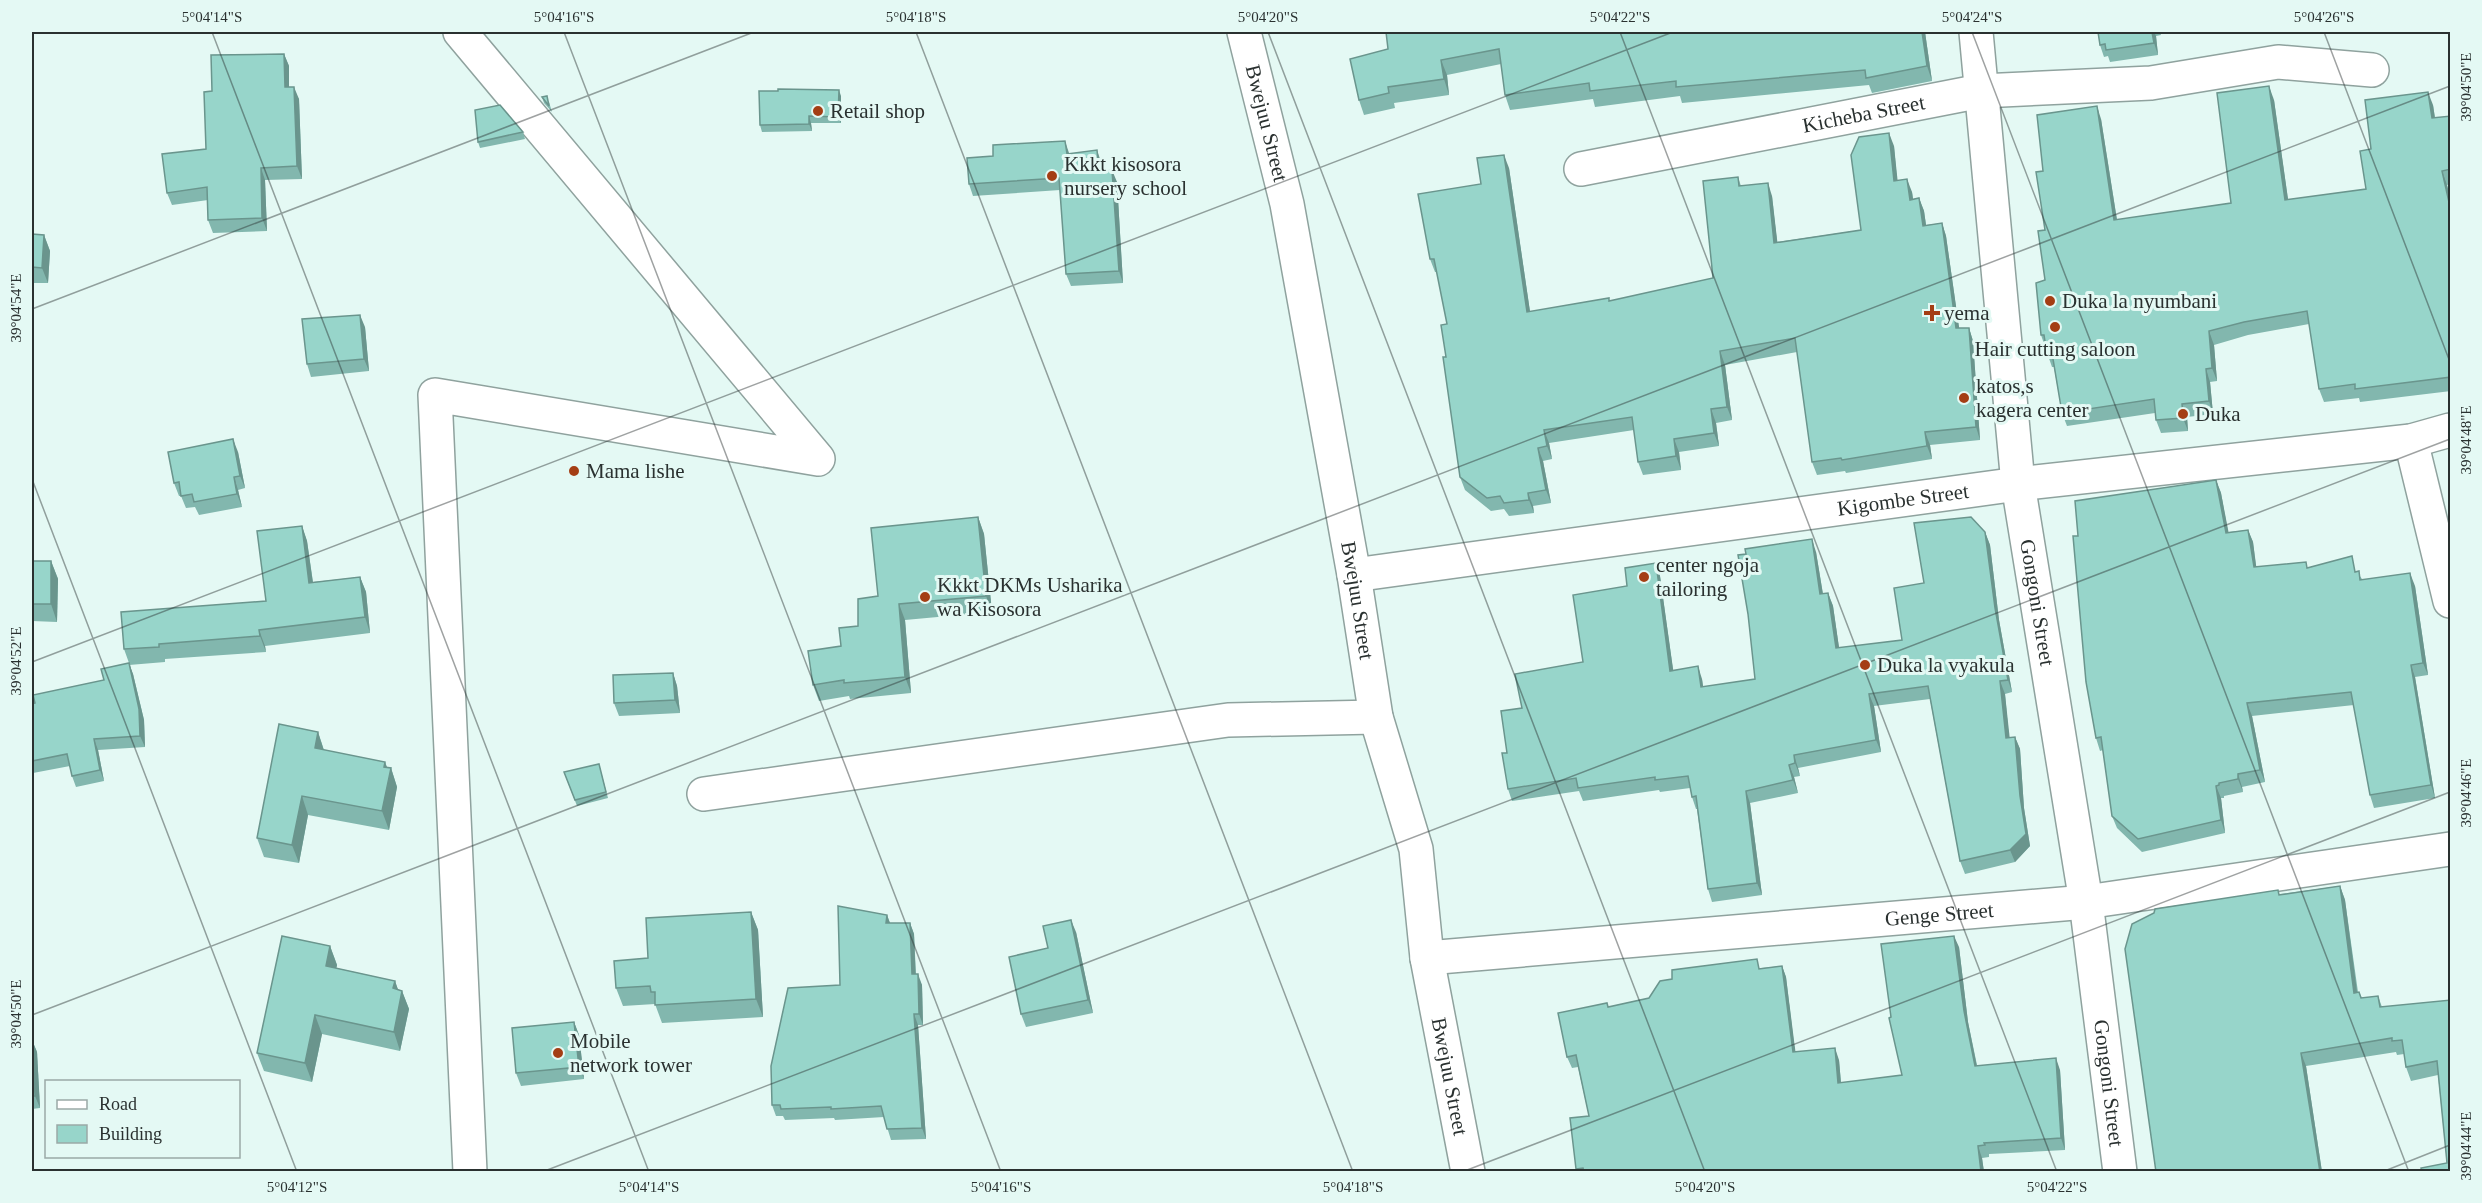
<svg xmlns="http://www.w3.org/2000/svg" width="2482" height="1203" viewBox="0 0 2482 1203" font-family="Georgia,serif">
<rect width="100%" height="100%" fill="#e4f9f4"/>
<g fill="none" stroke-linecap="round" stroke-linejoin="round">
<g stroke="#8fa29e" stroke-width="36">
<g id="minor">
<polyline points="460,32 818,459 435,395 470,1172"/>
<path id="s1" d="M1244 32 1287 204 1354 575 1376 717 1416 849 1427 958 1468 1172"/>
<path id="s2" d="M1976 32 2018 484 2086 902 2120 1172"/>
<path id="s3" d="M1581 169 1981 91 2151 83 2278 62 2372 70"/>
<polyline points="2411,441 2450,601"/>
<path id="s4" d="M1354 575 2018 484 2411 441 2450 430"/>
<polyline points="704,794 1228,720 1376,717"/>
<path id="s5" d="M1427 958 2086 902 2450 849"/>
</g>
</g>
<use href="#minor" stroke="#fff" stroke-width="33"/>
</g>
<g fill="#82b7ae">
<polygon points="1925,32 1932,81 1872,93 1869,85 1682,103 1680,96 1595,107 1593,99 1510,110 1505,95 1501,64 1447,75 1449,95 1394,103 1395,108 1364,115 1359,100 1388,49"/>
<polygon points="2098,32 2160,32 2161,35 2156,36 2158,55 2110,62 2108,56 2104,57 2100,45"/>
<polygon points="284,54 289,66 289,87 299,99 302,179 265,180 267,231 213,233 208,220 208,200 172,205 167,193 206,149 212,91"/>
<polygon points="841,96 841,123 811,123 812,131 762,132 760,125"/>
<polygon points="542,97 549,102 552,112 544,103"/>
<polygon points="2274,100 2288,200 2366,189 2371,149 2433,105 2435,118 2451,116 2451,184 2447,185 2451,201 2451,391 2360,402 2359,398 2324,402 2319,389 2309,324 2248,335 2214,345 2217,381 2210,382 2213,414 2187,417 2188,431 2161,433 2156,420 2155,413 2067,426 2062,413 2054,367 2052,367 2041,335 2045,280 2043,171 2101,119 2117,220 2231,203"/>
<polygon points="523,132 525,139 480,148 478,142"/>
<polygon points="1894,146 1897,180 1912,192 1913,199 1919,198 1924,211 1926,225 1942,223 1946,236 1959,328 1969,328 1973,341 1980,440 1930,445 1932,459 1846,473 1845,471 1817,475 1812,462 1797,352 1725,365 1732,420 1716,423 1719,446 1679,452 1681,470 1643,475 1638,462 1634,430 1549,443 1552,459 1543,461 1551,503 1533,506 1534,513 1509,516 1504,509 1491,511 1465,490 1460,477 1446,357 1447,324 1437,272 1435,272 1430,259 1481,184 1509,168 1530,312 1610,301 1713,278 1738,177 1741,186 1772,196 1777,242 1861,230"/>
<polygon points="1070,154 1101,162 1102,171 1117,182 1123,283 1071,286 1066,274 1060,190 973,196 969,184"/>
<polygon points="32,234 44,235 50,251 48,283 32,283"/>
<polygon points="365,327 369,371 311,377 307,364"/>
<polygon points="238,452 245,488 238,490 242,507 199,515 195,507 186,508 181,496 179,496 174,483"/>
<polygon points="2216,480 2221,493 2228,532 2248,530 2253,542 2256,567 2309,568 2357,572 2362,579 2415,586 2428,675 2415,677 2435,798 2374,808 2370,795 2354,705 2252,716 2265,782 2242,787 2243,792 2224,796 2224,798 2221,798 2225,833 2142,852 2117,828 2112,816 2103,750 2100,751 2096,738 2078,536"/>
<polygon points="978,517 984,534 992,612 905,620 911,693 850,699 849,696 819,701 813,685 841,646 858,626 878,596"/>
<polygon points="302,526 307,541 313,582 360,577 366,592 370,633 265,646 266,652 165,659 165,662 129,665 133,674 144,720 145,747 98,750 104,781 76,787 72,776 70,766 33,773 32,770 32,704 104,680 129,663 124,649 266,601"/>
<polygon points="1985,532 1990,545 1999,620 2012,692 2005,694 2009,738 2015,737 2020,749 2024,808 2030,846 2015,862 1965,874 1960,861 1930,699 1874,706 1881,752 1798,768 1800,776 1794,777 1798,793 1750,803 1762,895 1712,902 1708,889 1697,809 1696,809 1692,797 1690,788 1660,792 1659,790 1583,801 1579,791 1512,801 1508,789 1507,753 1522,708 1583,662 1627,586 1656,563 1660,576 1673,670 1702,679 1703,687 1755,679 1816,552 1823,594 1828,593 1833,606 1839,648 1902,640 1924,583"/>
<polygon points="32,561 51,561 58,579 57,622 32,621"/>
<polygon points="673,673 677,686 680,713 619,716 614,703"/>
<polygon points="318,732 324,750 385,762 387,767 391,768 397,787 389,830 308,815 299,863 264,857 257,838"/>
<polygon points="599,764 608,798 577,806 564,772"/>
<polygon points="2340,886 2345,900 2358,992 2359,992 2362,998 2378,996 2382,1007 2451,1000 2447,1163 2438,1075 2411,1081 2406,1067 2404,1054 2397,1055 2396,1052 2306,1066 2322,1172 2156,1172 2280,894"/>
<polygon points="751,912 758,930 763,1017 662,1023 655,1004 623,1006 616,988 648,958"/>
<polygon points="887,915 890,923 910,923 914,934 916,974 922,985 923,1025 918,1025 926,1139 891,1140 884,1117 835,1120 834,1118 785,1120 783,1116 776,1116 772,1105"/>
<polygon points="1076,932 1093,1013 1026,1027 1021,1014 1048,948"/>
<polygon points="330,946 337,965 336,968 395,981 398,990 402,991 409,1009 400,1051 322,1034 312,1082 264,1071 257,1053"/>
<polygon points="1959,947 1968,1022 1977,1065 2060,1070 2065,1150 1989,1154 1989,1157 1982,1158 1984,1172 1577,1172 1576,1169 1589,1116 1578,1067 1572,1068 1567,1057 1608,1007 1649,998 1761,968 1782,966 1786,977 1795,1052 1839,1060 1841,1083 1902,1075 1891,1017"/>
<polygon points="574,1022 579,1035 584,1079 521,1086 516,1073"/>
<polygon points="32,1040 37,1052 40,1108 32,1109"/>
</g>
<g fill="#6a958d">
<polygon points="1922,32 1925,32 1932,81 1927,66"/>
<polygon points="2152,32 2154,32 2156,36 2158,55 2154,43"/>
<polygon points="284,54 289,66 289,100 285,87"/>
<polygon points="1441,60 1447,75 1449,95 1444,79"/>
<polygon points="2269,86 2274,100 2290,213 2285,200"/>
<polygon points="294,87 299,99 302,179 297,166"/>
<polygon points="839,90 841,96 841,123 838,117"/>
<polygon points="2428,92 2433,105 2437,132 2432,118"/>
<polygon points="2097,106 2101,119 2119,233 2114,220"/>
<polygon points="809,116 811,123 812,131 809,124"/>
<polygon points="1889,133 1894,146 1899,194 1894,181"/>
<polygon points="1065,141 1069,153 1071,166 1067,154"/>
<polygon points="1097,150 1101,162 1103,183 1099,171"/>
<polygon points="1504,155 1509,168 1532,325 1527,312"/>
<polygon points="261,168 265,180 267,231 262,218"/>
<polygon points="1112,170 1117,182 1123,283 1119,271"/>
<polygon points="2442,171 2447,185 2451,201 2451,211"/>
<polygon points="1907,179 1912,192 1915,213 1910,200"/>
<polygon points="1768,183 1772,196 1779,256 1774,243"/>
<polygon points="1919,198 1924,211 1928,239 1923,226"/>
<polygon points="1942,223 1946,236 1961,341 1956,328"/>
<polygon points="44,235 50,251 48,283 42,268"/>
<polygon points="360,315 365,327 369,371 364,359"/>
<polygon points="1969,328 1973,341 1980,440 1976,427"/>
<polygon points="2209,331 2214,345 2217,381 2212,368"/>
<polygon points="1720,351 1725,365 1732,420 1727,407"/>
<polygon points="2206,369 2210,382 2213,414 2209,401"/>
<polygon points="2182,404 2187,417 2188,431 2183,418"/>
<polygon points="1711,409 1716,423 1719,446 1714,433"/>
<polygon points="1544,430 1549,443 1552,459 1547,446"/>
<polygon points="1925,432 1930,445 1932,459 1927,446"/>
<polygon points="233,439 238,452 245,488 240,476"/>
<polygon points="1674,439 1679,452 1681,470 1676,456"/>
<polygon points="1538,448 1543,461 1551,503 1546,490"/>
<polygon points="234,477 238,490 242,507 237,494"/>
<polygon points="2216,480 2221,493 2231,545 2226,533"/>
<polygon points="1528,493 1533,506 1534,513 1529,500"/>
<polygon points="978,517 984,534 992,612 986,596"/>
<polygon points="302,526 307,541 315,598 309,583"/>
<polygon points="2248,530 2253,542 2258,580 2254,567"/>
<polygon points="1985,532 1990,545 1999,620 2012,692 2008,680 1995,608"/>
<polygon points="1812,539 1816,552 1825,607 1820,594"/>
<polygon points="51,561 58,579 57,622 51,604"/>
<polygon points="1656,563 1660,576 1675,683 1670,671"/>
<polygon points="2410,573 2415,586 2428,675 2423,663"/>
<polygon points="360,577 366,592 370,633 365,617"/>
<polygon points="1828,593 1833,606 1841,661 1836,648"/>
<polygon points="899,604 905,620 911,693 905,677"/>
<polygon points="259,630 265,646 266,652 260,636"/>
<polygon points="129,663 133,674 144,720 145,747 140,736"/>
<polygon points="2411,665 2415,677 2435,798 2431,785"/>
<polygon points="1698,666 1702,679 1705,700 1701,687"/>
<polygon points="673,673 677,686 680,713 675,700"/>
<polygon points="2000,681 2005,694 2011,750 2006,738"/>
<polygon points="1869,694 1874,706 1881,752 1876,740"/>
<polygon points="2247,703 2252,716 2265,782 2260,770"/>
<polygon points="318,732 324,751 315,748"/>
<polygon points="2015,737 2020,749 2024,808 2030,846 2015,862 2010,850 2020,796"/>
<polygon points="94,739 98,750 104,781 100,770"/>
<polygon points="1794,755 1798,768 1800,776 1795,763"/>
<polygon points="385,762 389,774 391,768 397,787 389,830 382,811"/>
<polygon points="1789,765 1794,777 1798,793 1793,780"/>
<polygon points="2238,774 2242,787 2243,792 2238,779"/>
<polygon points="2216,786 2221,798 2225,833 2221,820"/>
<polygon points="1746,791 1750,803 1762,895 1757,883"/>
<polygon points="302,796 308,815 299,863 292,845"/>
<polygon points="2340,886 2345,900 2359,1007 2354,993"/>
<polygon points="751,912 758,930 763,1017 756,999"/>
<polygon points="887,915 891,926 886,923"/>
<polygon points="1071,920 1076,932 1093,1013 1088,1000"/>
<polygon points="910,923 914,934 916,985 912,974"/>
<polygon points="1954,936 1959,947 1968,1022 1979,1077 1975,1066 1964,1011"/>
<polygon points="330,946 337,965 333,985 326,966"/>
<polygon points="1782,966 1786,977 1797,1064 1793,1052"/>
<polygon points="918,974 922,985 923,1025 919,1014"/>
<polygon points="395,981 401,998 402,991 409,1009 400,1051 394,1032 393,988"/>
<polygon points="914,1014 918,1025 926,1139 922,1128"/>
<polygon points="315,1015 322,1034 312,1082 305,1063"/>
<polygon points="574,1022 579,1035 584,1079 579,1067"/>
<polygon points="32,1040 37,1052 40,1108 35,1096"/>
<polygon points="1835,1048 1839,1060 1842,1095 1838,1083"/>
<polygon points="2301,1053 2306,1066 2322,1172 2320,1172"/>
<polygon points="2056,1058 2060,1070 2065,1150 2061,1138"/>
<polygon points="1978,1146 1982,1158 1984,1172 1981,1172"/>
</g>
<g fill="#97d5ca" stroke="#6a958d" stroke-width="1.5">
<polygon points="1386,32 1922,32 1927,66 1866,78 1865,70 1676,87 1676,81 1590,91 1589,83 1505,95 1499,49 1441,60 1444,79 1388,87 1389,93 1359,100 1350,59 1388,49"/>
<polygon points="2098,32 2152,32 2154,43 2106,50 2105,44 2100,45"/>
<polygon points="284,54 285,87 294,87 297,166 261,168 262,218 208,220 207,187 167,193 162,154 206,149 204,92 212,91 211,55"/>
<polygon points="2269,86 2285,200 2366,189 2360,151 2371,149 2365,100 2428,92 2432,118 2451,116 2451,169 2442,171 2451,211 2451,377 2355,389 2355,384 2319,389 2307,311 2244,322 2209,331 2212,368 2206,369 2209,401 2182,404 2183,418 2156,420 2154,399 2062,413 2052,353 2047,354 2044,335 2041,335 2036,283 2045,280 2038,231 2045,230 2036,172 2043,171 2037,115 2097,106 2114,220 2231,203 2217,93"/>
<polygon points="778,89 839,90 838,117 809,116 809,124 760,125 759,91 778,91"/>
<polygon points="547,96 549,106 542,97"/>
<polygon points="500,105 523,132 478,142 475,110"/>
<polygon points="1889,133 1894,181 1907,179 1910,200 1919,198 1923,226 1942,223 1956,328 1969,328 1976,427 1925,432 1927,446 1842,460 1841,458 1812,462 1795,338 1720,351 1727,407 1711,409 1714,433 1674,439 1676,456 1638,462 1632,417 1544,430 1547,446 1538,448 1546,490 1528,493 1529,500 1504,503 1500,496 1487,498 1460,477 1443,357 1446,357 1441,325 1447,324 1434,259 1430,259 1418,194 1481,184 1477,158 1504,155 1527,312 1609,298 1609,301 1713,278 1703,181 1738,177 1739,186 1768,183 1774,243 1861,230 1851,155 1859,137"/>
<polygon points="1065,141 1067,154 1097,150 1099,171 1112,170 1119,271 1066,274 1059,178 969,184 967,158 993,156 993,145"/>
<polygon points="32,234 44,235 42,268 32,267"/>
<polygon points="360,315 364,359 307,364 302,319"/>
<polygon points="233,439 240,476 234,477 237,494 194,502 192,494 181,496 179,482 174,483 168,452"/>
<polygon points="2216,480 2226,533 2248,530 2254,567 2306,562 2307,568 2352,556 2355,572 2359,571 2360,580 2410,573 2423,663 2411,665 2431,785 2370,795 2351,692 2247,703 2260,770 2238,774 2238,779 2219,783 2219,785 2216,786 2221,820 2138,839 2112,816 2101,737 2096,738 2086,682 2073,536 2078,536 2075,501"/>
<polygon points="978,517 986,596 899,604 905,677 844,683 844,680 813,685 808,651 841,646 839,628 858,626 858,599 878,596 871,528"/>
<polygon points="1971,517 1985,532 1995,608 2008,680 2000,681 2006,738 2015,737 2020,796 2026,834 2010,850 1960,861 1928,686 1869,694 1876,740 1794,755 1795,763 1789,765 1793,780 1746,791 1757,883 1708,889 1696,796 1692,797 1688,776 1655,780 1655,777 1578,788 1576,778 1508,789 1502,753 1507,753 1501,711 1522,708 1515,674 1583,662 1573,595 1627,586 1625,568 1656,563 1670,671 1698,666 1701,687 1755,679 1748,614 1738,555 1746,554 1745,549 1812,539 1820,594 1828,593 1836,648 1902,640 1894,588 1924,583 1914,523"/>
<polygon points="302,526 309,583 360,577 365,617 259,630 260,636 159,644 159,647 124,649 121,612 266,601 257,531"/>
<rect x="32" y="561" width="19" height="43"/>
<polygon points="129,663 139,709 140,736 94,739 100,770 72,776 67,754 32,761 32,704 35,703 33,695 104,680 101,669"/>
<polygon points="673,673 675,700 614,703 613,675"/>
<polygon points="279,724 318,732 315,748 385,762 384,767 391,768 382,811 302,796 292,845 257,838"/>
<polygon points="599,764 606,792 575,800 564,772"/>
<polygon points="2340,886 2354,993 2359,992 2361,998 2378,996 2380,1007 2451,1000 2451,1172 2422,1172 2421,1168 2447,1163 2437,1061 2406,1067 2402,1040 2392,1041 2392,1038 2301,1053 2320,1172 2156,1172 2125,949 2132,924 2154,913 2155,909 2278,890 2279,895"/>
<polygon points="838,906 887,915 886,923 910,923 912,974 918,974 919,1014 914,1014 922,1128 887,1129 881,1106 831,1109 831,1107 781,1109 780,1105 772,1105 771,1066 788,988 840,985"/>
<polygon points="751,912 756,999 655,1005 655,992 651,992 650,986 616,988 614,961 648,958 646,918"/>
<polygon points="1071,920 1088,1000 1021,1014 1009,957 1048,948 1043,926"/>
<polygon points="282,936 330,946 326,966 395,981 393,988 402,991 394,1032 315,1015 305,1063 257,1053"/>
<polygon points="1954,936 1964,1011 1975,1066 2056,1058 2061,1138 1984,1143 1985,1145 1978,1146 1981,1172 1584,1172 1583,1168 1576,1169 1570,1118 1589,1116 1576,1055 1567,1057 1558,1013 1607,1003 1608,1007 1649,998 1660,981 1672,979 1672,970 1757,959 1759,969 1782,966 1793,1052 1835,1048 1838,1083 1902,1075 1889,1018 1891,1017 1881,944"/>
<polygon points="574,1022 579,1067 516,1073 512,1028"/>
<polygon points="32,1040 35,1096 32,1096"/>
</g>
<path fill="none" stroke="#2a3130" stroke-width="1.5" stroke-opacity="0.45" d="M212 32 649 1172M564 32 1001 1172M916 32 1353 1172M1268 32 1705 1172M1620 32 2057 1172M1972 32 2409 1172M2324 32 2450 362M32 309 754 32M32 479 297 1172M32 662 1673 32M32 1015 2450 86M542 1172 2450 439M1462 1172 2450 792M2382 1172 2450 1145"/>
<g fill="#a43e14" stroke="#e4f9f4" stroke-width="2">
<circle cx="818" cy="111" r="6"/>
<circle cx="1052" cy="176" r="6"/>
<circle cx="2050" cy="301" r="6"/>
<path d="M1929 304h6v6h6v6h-6v6h-6v-6h-6v-6h6z"/>
<circle cx="2055" cy="327" r="6"/>
<circle cx="1964" cy="398" r="6"/>
<circle cx="2183" cy="414" r="6"/>
<circle cx="574" cy="471" r="6"/>
<circle cx="1644" cy="577" r="6"/>
<circle cx="925" cy="597" r="6"/>
<circle cx="1865" cy="665" r="6"/>
<circle cx="558" cy="1053" r="6"/>
</g>
<g text-anchor="middle" dominant-baseline="central" stroke-width="6" stroke-linejoin="round" paint-order="stroke">
<g font-size="21" fill="#2a3130" stroke="#e4f9f4" text-anchor="start">
<text x="830" y="111">Retail shop</text>
<text x="1064" y="164">Kkkt kisosora<tspan x="1064" dy="24">nursery school</tspan></text>
<text x="2062" y="301">Duka la nyumbani</text>
<text x="1944" y="313">yema</text>
<text x="2055" y="349" text-anchor="middle">Hair cutting saloon</text>
<text x="1976" y="386">katos,s<tspan x="1976" dy="24">kagera center</tspan></text>
<text x="2195" y="414">Duka</text>
<text x="586" y="471">Mama lishe</text>
<text x="1656" y="565">center ngoja<tspan x="1656" dy="24">tailoring</tspan></text>
<text x="937" y="585">Kkkt DKMs Usharika<tspan x="937" dy="24">wa Kisosora</tspan></text>
<text x="1877" y="665">Duka la vyakula</text>
<text x="570" y="1041">Mobile<tspan x="570" dy="24">network tower</tspan></text>
</g>
<g font-size="21" fill="#2a3130" stroke="#e4f9f4">
<text stroke="none"><textPath href="#s3" startOffset="288">Kicheba Street</textPath></text>
<text stroke="none"><textPath href="#s1" startOffset="94">Bwejuu Street</textPath></text>
<text stroke="none"><textPath href="#s4" startOffset="554">Kigombe Street</textPath></text>
<text stroke="none"><textPath href="#s1" startOffset="580">Bwejuu Street</textPath></text>
<text stroke="none"><textPath href="#s2" startOffset="574">Gongoni Street</textPath></text>
<text stroke="none"><textPath href="#s5" startOffset="514">Genge Street</textPath></text>
<text stroke="none"><textPath href="#s1" startOffset="1066">Bwejuu Street</textPath></text>
<text stroke="none"><textPath href="#s2" startOffset="1060">Gongoni Street</textPath></text>
</g>
</g>
<rect width="2482" height="1203" fill="none" stroke="#e4f9f4" stroke-width="66"/>
<rect x="45" y="1080" width="195" height="78" fill="#e4f9f4" stroke="#9aa9a6" stroke-width="1.5"/>
<rect x="57" y="1100" width="30" height="9" fill="#ffffff" stroke="#9aa9a6" stroke-width="1.5"/>
<text x="99" y="1110" font-size="18" fill="#2a3130">Road</text>
<rect x="57" y="1125" width="30" height="18" fill="#97d5ca" stroke="#9aa9a6" stroke-width="1.5"/>
<text x="99" y="1140" font-size="18" fill="#2a3130">Building</text>
<rect x="33" y="33" width="2416" height="1137" fill="none" stroke="#2a3130" stroke-width="2"/>
<g font-size="15" text-anchor="middle" fill="#2a3130">
<text x="212" y="22">5°04'14"S</text>
<text x="564" y="22">5°04'16"S</text>
<text x="916" y="22">5°04'18"S</text>
<text x="1268" y="22">5°04'20"S</text>
<text x="1620" y="22">5°04'22"S</text>
<text x="1972" y="22">5°04'24"S</text>
<text x="2324" y="22">5°04'26"S</text>
<text transform="translate(2466 87) rotate(-90)" y="5">39°04'50"E</text>
<text transform="translate(16 308) rotate(-90)" y="5">39°04'54"E</text>
<text transform="translate(2466 440) rotate(-90)" y="5">39°04'48"E</text>
<text transform="translate(16 661) rotate(-90)" y="5">39°04'52"E</text>
<text transform="translate(2466 793) rotate(-90)" y="5">39°04'46"E</text>
<text transform="translate(16 1014) rotate(-90)" y="5">39°04'50"E</text>
<text transform="translate(2466 1146) rotate(-90)" y="5">39°04'44"E</text>
<text x="297" y="1192">5°04'12"S</text>
<text x="649" y="1192">5°04'14"S</text>
<text x="1001" y="1192">5°04'16"S</text>
<text x="1353" y="1192">5°04'18"S</text>
<text x="1705" y="1192">5°04'20"S</text>
<text x="2057" y="1192">5°04'22"S</text>
</g>
</svg>
